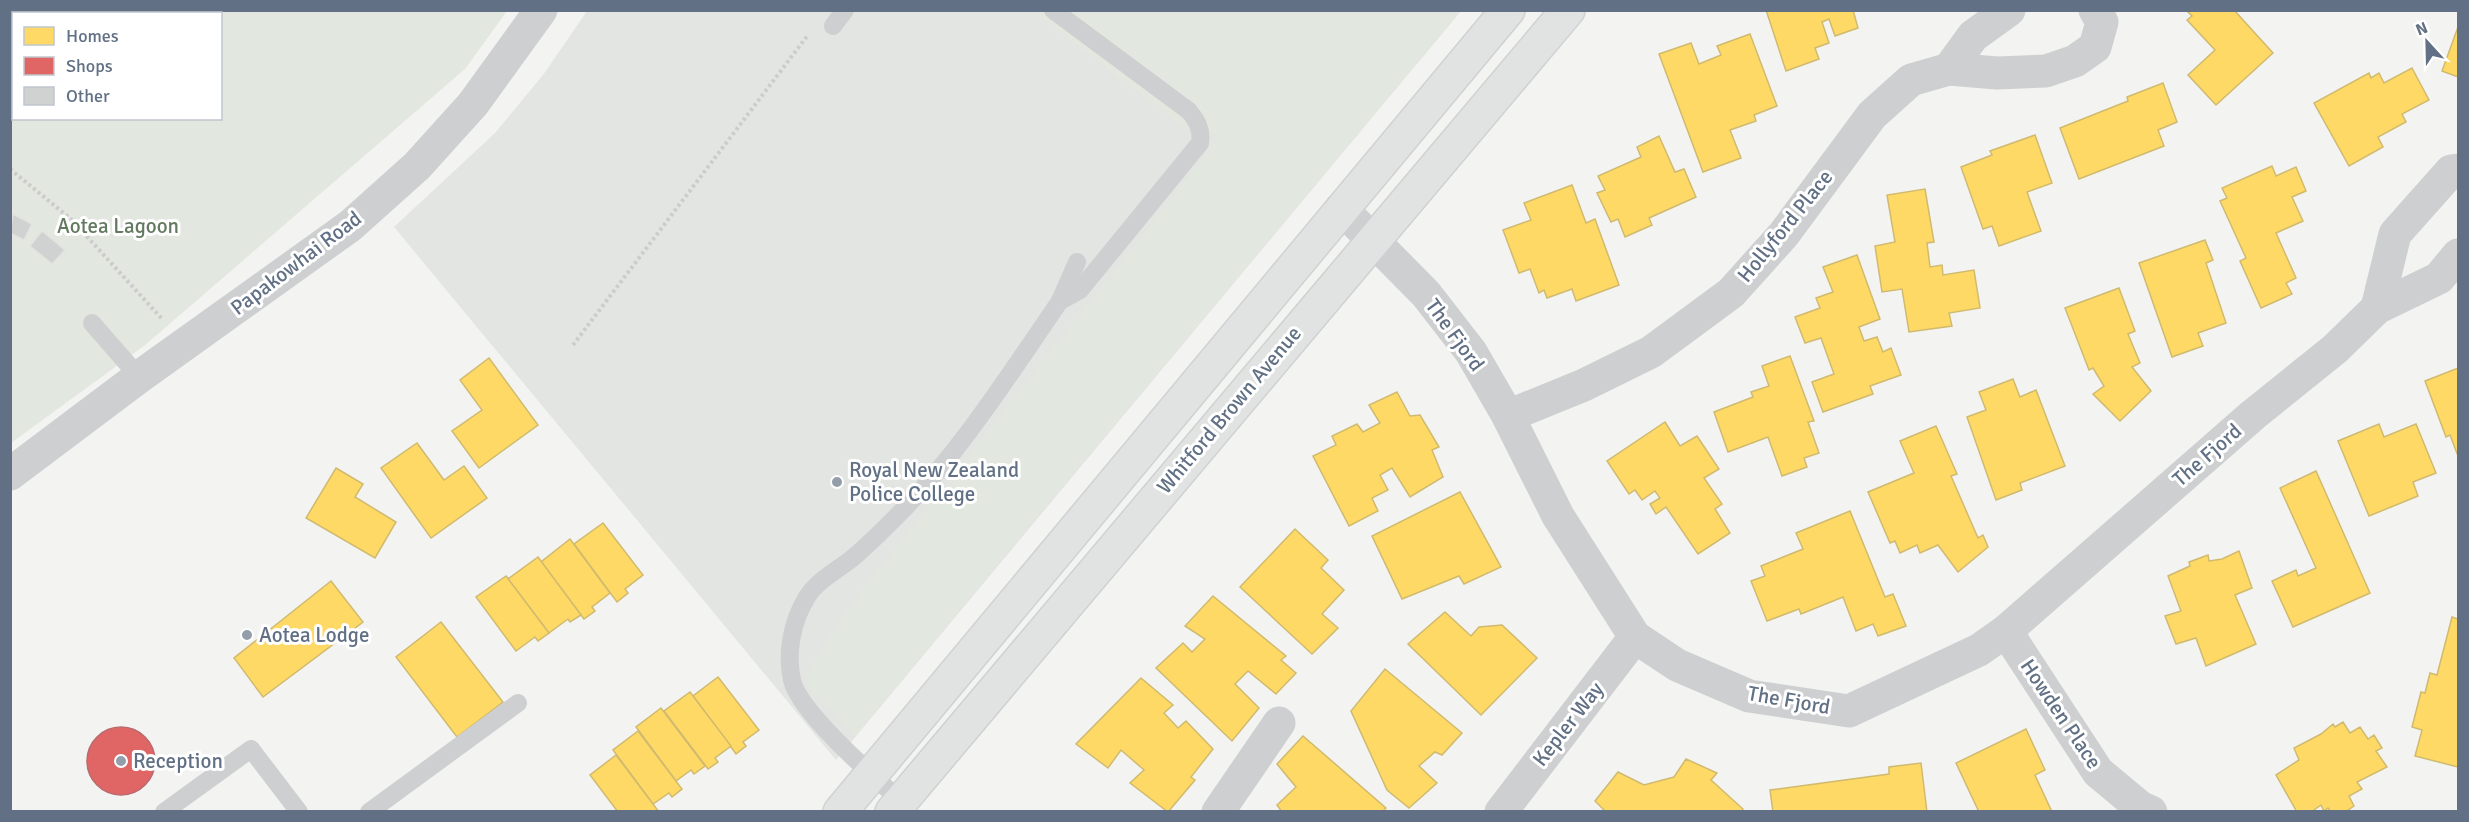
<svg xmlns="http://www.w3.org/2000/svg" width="2469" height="822" viewBox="0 0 2469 822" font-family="Signika,sans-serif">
<rect width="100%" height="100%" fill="#f3f4f1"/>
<polygon fill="#e3e5e3" points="587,11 1461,11 836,760 394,227 495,133 543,75"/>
<g fill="#e2e7df" fill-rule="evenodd">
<path d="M11 11H507L465 69 144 346 11 443ZM14 14H220V118H14Z"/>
<polygon points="1031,11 1461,11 1018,539 855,737 808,687 807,673 845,612 1221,135 1189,131"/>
</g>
<polygon fill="#d0d7db" points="11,10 190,10 190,11 187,14 14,14 13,71 11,71"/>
<g fill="#ffd966" stroke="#d0ba6f" stroke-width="1.5">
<polygon points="1766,10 1853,10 1858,28 1835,36 1829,19 1822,22 1829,43 1815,48 1819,59 1786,71"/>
<polygon points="2186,10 2234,10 2273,53 2216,105 2188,75 2215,50 2187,20 2192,16"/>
<polygon points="2458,27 2458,77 2442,71"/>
<polygon points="1750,34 1777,106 1754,115 1756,121 1730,130 1741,158 1703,172 1659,54 1691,43 1699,64 1721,55 1717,46"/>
<polygon points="2412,68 2429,100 2402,114 2406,122 2378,137 2383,147 2349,166 2314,103 2369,73 2371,78 2379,73 2384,83"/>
<polygon points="2163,83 2177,122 2158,130 2164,146 2079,179 2060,128 2128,101 2127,97"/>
<polygon points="2035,135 2052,183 2027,192 2041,231 1999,246 1992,226 1983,229 1961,167 1992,155 1990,151"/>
<polygon points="1659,136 1675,172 1684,169 1696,197 1649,218 1652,225 1625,237 1618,219 1611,222 1597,193 1605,190 1598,176 1641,157 1637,147"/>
<polygon points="2272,166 2276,176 2296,167 2306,191 2292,197 2303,221 2276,233 2296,278 2286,283 2292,294 2261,308 2240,261 2246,258 2220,201 2227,198 2222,188"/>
<polygon points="1572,185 1586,223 1595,219 1619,285 1576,301 1572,289 1547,298 1544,290 1539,293 1530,269 1519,273 1503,230 1531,220 1524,203"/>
<polygon points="1925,189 1934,242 1927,243 1930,267 1942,265 1943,275 1974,270 1980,308 1949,313 1952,326 1909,332 1902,289 1882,292 1875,246 1895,242 1887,195"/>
<polygon points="2205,240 2213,260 2206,263 2226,323 2198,333 2203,346 2172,357 2139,263"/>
<polygon points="1857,255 1880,319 1859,327 1864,341 1877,337 1883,352 1891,348 1901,375 1870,386 1873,394 1823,412 1812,382 1834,374 1821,338 1805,343 1795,317 1820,308 1816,298 1833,292 1823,267"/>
<polygon points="2119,288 2135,331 2128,334 2140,363 2132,367 2151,391 2120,421 2093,394 2104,386 2093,368 2089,370 2065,308"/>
<polygon points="1790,356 1814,421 1808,422 1819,453 1804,458 1807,467 1782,476 1768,437 1728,452 1714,412 1753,397 1751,392 1769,386 1762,366"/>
<polygon points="489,358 538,425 479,468 452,431 482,410 460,380"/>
<polygon points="2458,368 2458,456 2450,435 2446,437 2425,381"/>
<polygon points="2013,379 2020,397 2036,390 2065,466 2020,483 2022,490 1996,500 1967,417 1986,410 1979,392"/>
<polygon points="1397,392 1410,416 1420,415 1439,447 1432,450 1443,477 1410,497 1392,468 1380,475 1388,490 1372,498 1378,511 1349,526 1313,456 1336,445 1332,436 1357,424 1363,432 1380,423 1369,405"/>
<polygon points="1665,422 1680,446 1697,436 1719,469 1704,478 1722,504 1715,509 1730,533 1698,554 1666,507 1656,514 1650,504 1660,498 1655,491 1642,500 1635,490 1629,494 1607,461"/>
<polygon points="2379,424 2384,437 2416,424 2436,473 2413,482 2418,496 2369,516 2338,441"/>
<polygon points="1936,426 1957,474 1951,476 1978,538 1983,535 1988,547 1958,572 1938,545 1920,553 1917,545 1900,553 1895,541 1890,543 1868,492 1914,473 1900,441"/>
<polygon points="417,443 444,480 464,466 487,498 431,538 381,468"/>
<polygon points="336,468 363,484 355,497 396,522 375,558 306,518"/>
<polygon points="2316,471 2370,593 2293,627 2272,581 2296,570 2298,576 2316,568 2280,488"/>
<polygon points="1460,492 1501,567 1464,584 1459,576 1402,599 1372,536"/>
<polygon points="1850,511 1885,597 1893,594 1906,626 1878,636 1873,624 1856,631 1843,597 1801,614 1799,609 1767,621 1751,581 1765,576 1761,566 1803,549 1796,533"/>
<polygon points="603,523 643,575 625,589 628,593 617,602 574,544"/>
<polygon points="1295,529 1328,560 1321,568 1344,590 1322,614 1338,628 1312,654 1240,587"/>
<polygon points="570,539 610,593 592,607 595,611 584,619 541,562"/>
<polygon points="2239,551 2252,588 2235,595 2256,644 2206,666 2196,638 2176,644 2165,616 2181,611 2168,576 2190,566 2189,562 2208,555 2209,561 2222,559"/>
<polygon points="538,557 581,615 570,622 568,619 549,633 508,579"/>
<polygon points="506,576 549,633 538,641 535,637 516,651 476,597"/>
<polygon points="331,581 363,622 263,697 234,658"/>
<polygon points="1213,596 1286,656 1281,660 1296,673 1276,694 1248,671 1235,684 1259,708 1232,741 1156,668 1183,643 1192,652 1205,639 1185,626"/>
<polygon points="1445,612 1471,636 1479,627 1502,625 1537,658 1481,715 1408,644"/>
<polygon points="2452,617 2458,619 2458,767 2415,756 2422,730 2412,727 2421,692 2425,693 2430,673 2437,675"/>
<polygon points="441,622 503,702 457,737 396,657"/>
<polygon points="1385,669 1462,733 1442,755 1435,752 1419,766 1437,783 1409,808 1387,790 1351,711"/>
<polygon points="718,677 759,730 743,742 746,746 736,754 693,696"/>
<polygon points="1141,678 1173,705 1164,713 1178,728 1186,721 1213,749 1191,777 1195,780 1168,812 1130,783 1144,770 1121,750 1108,768 1076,744"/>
<polygon points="690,692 731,746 715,758 718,762 708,769 664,711"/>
<polygon points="661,708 705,766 694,774 691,770 676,781 636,727"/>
<polygon points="2343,722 2350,733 2360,727 2368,739 2374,735 2382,748 2376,751 2387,767 2357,782 2362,789 2349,796 2354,806 2345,812 2331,812 2328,808 2324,811 2321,805 2311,812 2297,812 2276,775 2299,760 2294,748 2321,734 2333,724 2335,727"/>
<polygon points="2026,729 2045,770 2035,775 2052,812 1979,812 1956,763"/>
<polygon points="638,731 682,789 672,797 669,793 653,804 613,750"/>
<polygon points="1303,736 1386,808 1382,812 1282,812 1277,805 1296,787 1277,764"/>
<polygon points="616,755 653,804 659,812 618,812 590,775"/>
<polygon points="1686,759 1717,773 1711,780 1743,809 1741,812 1606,812 1595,801 1618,772 1644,785 1674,777"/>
<polygon points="1921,763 1927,812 1773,812 1770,790 1889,774 1889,767"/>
</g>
<circle fill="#e06666" stroke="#ba696f" stroke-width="1.5" cx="121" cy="761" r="34"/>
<g fill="#d0d2d2" stroke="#e2e3e1" stroke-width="1.5">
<polygon points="13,214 32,224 24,240 10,233"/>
<polygon points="42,231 65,250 52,264 30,246"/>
</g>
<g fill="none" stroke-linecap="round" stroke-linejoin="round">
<g stroke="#cfd1d2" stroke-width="36">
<g id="secondary">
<polyline points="840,812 1508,10"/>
<polyline points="892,812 1568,10"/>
</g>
</g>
<g stroke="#ccc" stroke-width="4" stroke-dasharray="3 3" stroke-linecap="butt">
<polyline points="215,14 217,10"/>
<polyline points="10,117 14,116"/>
<polyline points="10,169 71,219 163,320"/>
<polyline points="573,345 808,35"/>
</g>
<g stroke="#cecfd0" stroke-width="18">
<polyline points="833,26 845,10"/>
<polyline points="1060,301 1077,262"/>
<polyline points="92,323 139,377"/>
<path d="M901 801C875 778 799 712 792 680 786 653 792 621 807 597 817 580 840 569 855 556 870 543 884 529 898 515 961 451 1009 375 1060 301L1080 290 1200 143C1202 129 1197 121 1189 111L1053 10"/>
<polyline points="164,812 251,749 299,812"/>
<polyline points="369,812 518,703"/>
</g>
<g stroke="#cecfd0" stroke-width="33">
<polyline points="1949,69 1973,36 2009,10"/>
<polyline points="1341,208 1426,294 1471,352 1508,416 1558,516 1635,637 1677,665 1749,696 1849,711 1979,650 2006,631 2253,415 2335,349 2377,308 2439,278 2458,255"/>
<polyline points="2377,308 2395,234 2451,171 2458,170"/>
<polyline points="1508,416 1584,385 1651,352 1731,293 1784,234 1872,115 1911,80 1949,69 1997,73 2046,71 2075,61 2095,47 2102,22 2095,10"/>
<polyline points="2006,631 2098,772 2140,807 2151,812"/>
<polyline points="1218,812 1279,723"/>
<polyline points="1501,812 1635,637"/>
</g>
<polyline stroke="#cecfd0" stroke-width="33" points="10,474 139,377 350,226 417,166 473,104 541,10"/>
<use href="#secondary" stroke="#e1e2e2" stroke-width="33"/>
</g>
<g fill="#949eaa" stroke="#fff" stroke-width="2">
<circle cx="837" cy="482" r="6"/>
<circle cx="247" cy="635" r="6"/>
<circle cx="121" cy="761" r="6"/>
</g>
<g text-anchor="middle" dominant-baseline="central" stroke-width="6" stroke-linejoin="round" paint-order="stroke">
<g font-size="21" fill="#637a60" stroke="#fff">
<text x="118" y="226">Aotea Lagoon</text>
</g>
<g font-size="21" fill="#617084" stroke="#fff">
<text transform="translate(1785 226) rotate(-51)">Hollyford Place</text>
<text transform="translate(296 263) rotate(-37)">Papakowhai Road</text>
<text transform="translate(1455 335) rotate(54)">The Fjord</text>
<text transform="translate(1229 410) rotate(-50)">Whitford Brown Avenue</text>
<text transform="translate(2207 455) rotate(-41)">The Fjord</text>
<text transform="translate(1789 700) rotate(10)">The Fjord</text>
<text transform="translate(2061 714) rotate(56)">Howden Place</text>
<text transform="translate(1568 724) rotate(-52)">Kepler Way</text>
</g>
<g font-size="21" fill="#617084" stroke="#fff" text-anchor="start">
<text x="849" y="470">Royal New Zealand<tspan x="849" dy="24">Police College</tspan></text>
<text x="259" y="635">Aotea Lodge</text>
<text x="133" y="761">Reception</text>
</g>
</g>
<rect width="2469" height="822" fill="none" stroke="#617084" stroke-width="24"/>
<rect x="12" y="12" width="210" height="108" fill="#ffffff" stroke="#c0c6ce" stroke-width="1.5"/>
<rect x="24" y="27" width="30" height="18" fill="#ffd966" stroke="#c0c6ce" stroke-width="1.5"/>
<text x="66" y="42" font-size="18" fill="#617084">Homes</text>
<rect x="24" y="57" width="30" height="18" fill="#e06666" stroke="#c0c6ce" stroke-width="1.5"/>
<text x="66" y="72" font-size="18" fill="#617084">Shops</text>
<rect x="24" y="87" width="30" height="18" fill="#d0d2d2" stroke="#c0c6ce" stroke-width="1.5"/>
<text x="66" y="102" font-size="18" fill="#617084">Other</text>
<g transform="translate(2427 42) rotate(338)" stroke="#ffffff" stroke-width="4.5" paint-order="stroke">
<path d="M0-4.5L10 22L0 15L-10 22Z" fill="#617084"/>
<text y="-9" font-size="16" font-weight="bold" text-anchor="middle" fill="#617084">N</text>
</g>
</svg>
